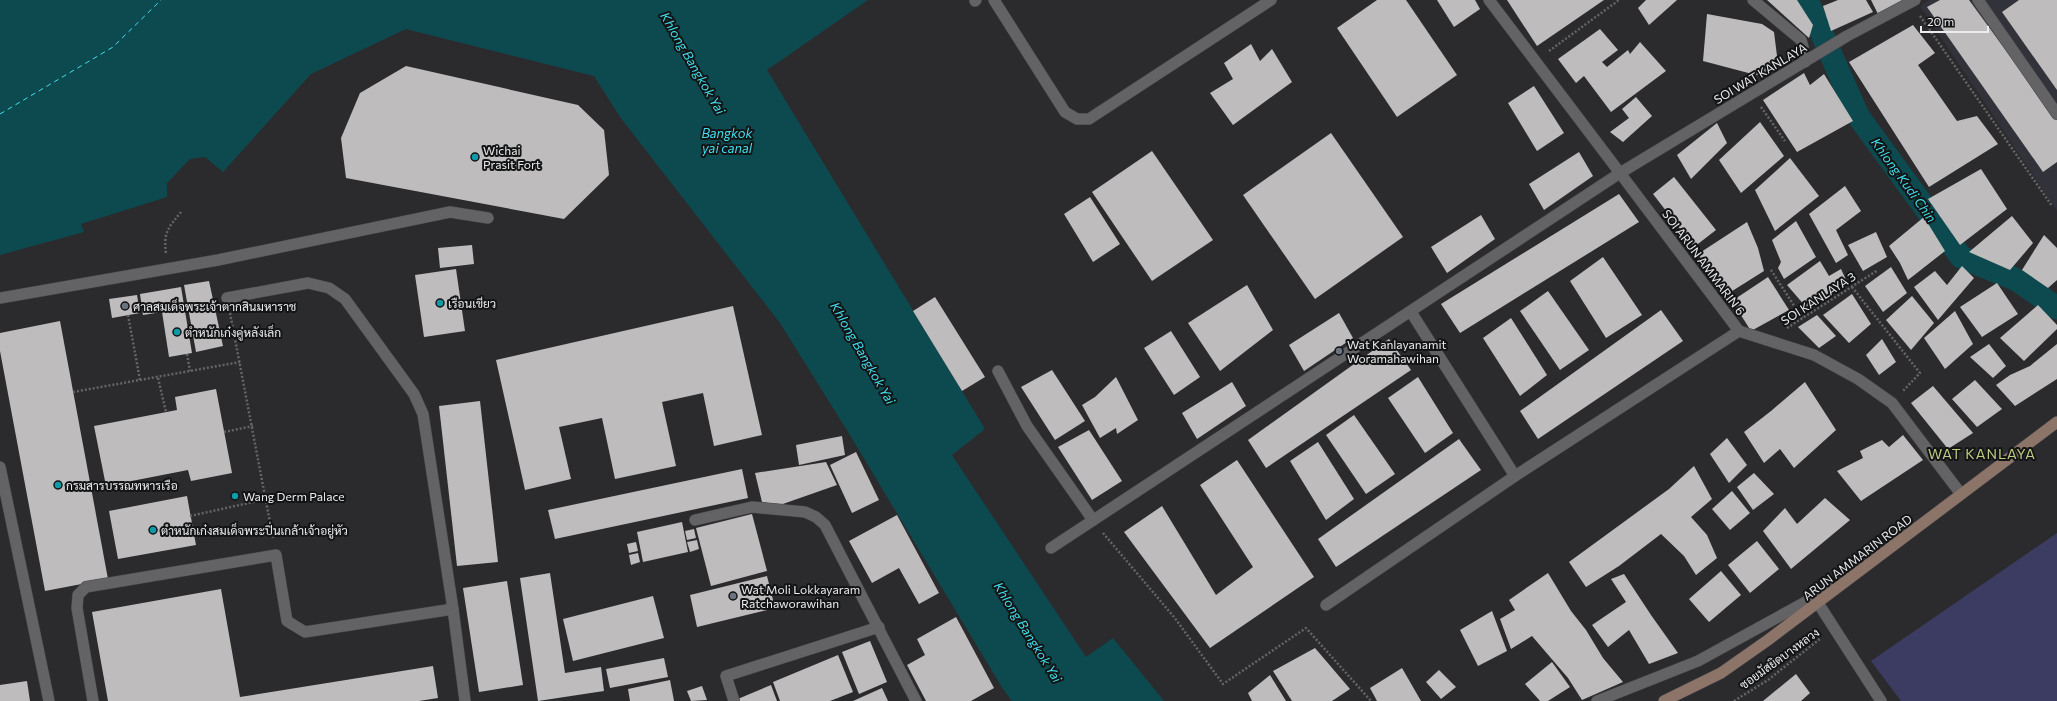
<svg xmlns="http://www.w3.org/2000/svg" width="2057" height="701" viewBox="0 0 2057 701" font-family="Commissioner,Sarabun,sans-serif">
<rect width="100%" height="100%" fill="#2b2b2d"/>
<polygon fill="#32323a" points="1929,0 2057,0 2057,211 1920,6"/>
<polygon fill="#3c3c63" points="2057,533 2057,701 1901,701 1871,661"/>
<polygon fill="#0d4a4f" points="0,0 868,0 767,70 985,429 952,455 1086,657 1113,638 1164,701 1012,701 1003,689 848,432 780,323 620,117 594,76 406,29 311,74 223,172 205,157 190,159 167,183 167,197 81,224 84,232 0,255"/>
<g fill="none" stroke-linecap="round" stroke-linejoin="round">
<polyline stroke="#0d4a4f" stroke-width="23" points="1807,0 1858,116 1961,257 2017,280 2057,308"/>
<polyline stroke="#40deec" stroke-width="1" stroke-dasharray="5 4" stroke-linecap="butt" points="0,114 113,47 161,0"/>
</g>
<g fill="#bfbcbd">
<polygon points="1377,0 1406,0 1457,75 1397,117 1337,28"/>
<polygon points="1437,0 1475,0 1480,9 1454,27"/>
<polygon points="1507,0 1604,0 1537,46"/>
<polygon points="1646,0 1677,0 1649,25 1638,8"/>
<polygon points="1767,0 1797,0 1813,25 1809,38"/>
<polygon points="1838,0 1866,0 1873,12 1831,31 1823,6"/>
<polygon points="1871,0 1905,0 1878,14"/>
<polygon points="1940,0 1969,0 2057,120 2057,162 2043,172 1927,7"/>
<polygon points="2019,0 2057,0 2057,90 2002,12"/>
<polygon points="1707,14 1762,24 1774,32 1777,56 1764,74 1756,75 1703,61"/>
<polygon points="1913,25 1935,53 1918,65 1957,121 1977,116 1998,144 1929,187 1849,62"/>
<polygon points="1600,29 1618,50 1602,62 1607,67 1628,50 1630,54 1640,42 1666,71 1611,112 1584,76 1576,83 1558,59"/>
<polygon points="1251,44 1260,61 1272,49 1292,82 1233,125 1210,93 1233,79 1224,63"/>
<polygon points="406,66 578,105 604,130 609,175 564,219 346,178 341,138 360,93"/>
<polygon points="1804,73 1810,85 1824,74 1853,121 1797,152 1763,100"/>
<polygon points="1534,86 1564,133 1537,151 1508,103"/>
<polygon points="1636,97 1652,116 1623,142 1610,132 1629,118 1622,109"/>
<polygon points="1760,122 1784,156 1741,193 1719,160"/>
<polygon points="1717,123 1727,143 1691,179 1677,155"/>
<polygon points="1331,133 1403,237 1315,299 1243,195"/>
<polygon points="1152,151 1213,240 1152,281 1092,192"/>
<polygon points="1579,152 1593,176 1544,210 1529,184"/>
<polygon points="1790,158 1819,196 1775,231 1755,190"/>
<polygon points="1981,169 2007,209 1960,245 1928,199"/>
<polygon points="1674,177 1716,230 1694,247 1653,194"/>
<polygon points="1845,186 1861,211 1836,230 1848,255 1836,263 1809,214"/>
<polygon points="1619,194 1639,222 1460,333 1441,304"/>
<polygon points="1090,197 1120,244 1093,262 1064,214"/>
<polygon points="1481,215 1495,239 1447,273 1431,247"/>
<polygon points="2012,216 2033,243 2010,270 1969,252"/>
<polygon points="1924,217 1945,251 1908,280 1900,263 1889,246"/>
<polygon points="1796,221 1816,257 1784,279 1778,268 1781,262 1772,240"/>
<polygon points="1747,222 1758,248 1764,271 1729,293 1711,274 1698,254"/>
<polygon points="1876,232 1887,257 1863,271 1848,245"/>
<polygon points="2044,235 2057,248 2057,280 2048,288 2022,270"/>
<polygon points="472,245 474,264 440,268 438,248"/>
<polygon points="1603,257 1642,315 1606,338 1570,281"/>
<polygon points="1820,261 1829,276 1841,269 1847,282 1806,307 1787,285"/>
<polygon points="1962,266 1974,278 1938,320 1914,287 1935,271 1947,285"/>
<polygon points="1891,267 1907,293 1883,312 1865,286"/>
<polygon points="456,269 465,331 424,337 415,275"/>
<polygon points="1768,277 1789,310 1751,331 1732,301"/>
<polygon points="209,281 223,346 196,352 184,285"/>
<polygon points="1997,283 2018,314 1982,337 1960,307"/>
<polygon points="1247,285 1273,330 1220,371 1188,323"/>
<polygon points="181,287 192,353 169,357 162,312 143,315 140,294"/>
<polygon points="1548,291 1589,350 1560,370 1520,311"/>
<polygon points="1852,294 1871,324 1849,343 1823,315"/>
<polygon points="137,295 140,313 112,318 109,299"/>
<polygon points="1912,296 1934,323 1911,350 1886,320"/>
<polygon points="935,297 985,377 962,391 913,311"/>
<polygon points="2038,305 2057,325 2057,329 2024,361 2000,338"/>
<polygon points="733,306 762,435 714,446 703,393 662,402 676,466 615,479 602,418 559,427 571,479 525,490 496,360"/>
<polygon points="1661,310 1683,341 1538,439 1520,411"/>
<polygon points="1955,311 1973,344 1945,369 1924,338"/>
<polygon points="1339,313 1353,338 1304,371 1289,345"/>
<polygon points="1817,315 1836,336 1819,348 1798,327"/>
<polygon points="1511,318 1547,375 1520,396 1483,338"/>
<polygon points="60,321 108,579 45,591 0,351 0,333"/>
<polygon points="1171,331 1200,377 1174,395 1144,348"/>
<polygon points="1389,339 1411,370 1266,468 1248,440"/>
<polygon points="1882,339 1896,362 1879,375 1866,355"/>
<polygon points="1989,344 2006,366 1993,378 1970,357"/>
<polygon points="2057,344 2057,379 2015,406 1996,385 2010,375 2030,366"/>
<polygon points="1052,370 1085,421 1055,440 1021,387"/>
<polygon points="1116,377 1138,420 1117,434 1116,428 1100,438 1082,405 1095,397"/>
<polygon points="1418,377 1453,433 1425,453 1388,398"/>
<polygon points="1975,380 2002,409 1977,427 1952,399"/>
<polygon points="1232,382 1246,406 1197,439 1182,413"/>
<polygon points="1805,382 1836,430 1794,468 1780,449 1764,463 1744,432 1771,411"/>
<polygon points="1933,386 1973,433 1948,449 1911,403"/>
<polygon points="216,389 232,473 191,481 188,470 106,486 94,426 177,410 175,397"/>
<polygon points="480,401 498,562 457,566 439,406"/>
<polygon points="1354,415 1395,474 1366,494 1326,435"/>
<polygon points="1089,430 1122,481 1092,500 1058,447"/>
<polygon points="1903,435 1923,460 1861,501 1837,471 1863,458 1860,451 1882,440 1889,447"/>
<polygon points="842,436 845,455 799,465 796,445"/>
<polygon points="1727,438 1747,465 1729,483 1710,454"/>
<polygon points="1459,439 1481,470 1336,567 1318,539"/>
<polygon points="1318,442 1354,499 1326,520 1290,461"/>
<polygon points="856,452 879,500 852,513 830,465"/>
<polygon points="1237,460 1314,577 1210,648 1124,532 1162,506 1216,595 1253,567 1200,485"/>
<polygon points="826,462 837,485 780,505 762,502 755,473"/>
<polygon points="1694,466 1712,499 1691,517 1707,535 1717,558 1696,575 1684,556 1661,534 1619,566 1586,587 1569,562 1669,489"/>
<polygon points="742,469 748,498 555,539 548,510"/>
<polygon points="1754,473 1774,494 1753,510 1737,487"/>
<polygon points="1732,491 1750,513 1730,530 1712,509"/>
<polygon points="187,496 196,545 118,559 109,511"/>
<polygon points="1825,498 1850,520 1791,569 1763,531 1785,508 1797,524"/>
<polygon points="752,514 767,571 711,586 696,528"/>
<polygon points="897,515 939,593 919,604 899,568 872,583 849,541"/>
<polygon points="682,522 688,552 643,562 637,532"/>
<polygon points="694,529 696,538 687,540 685,531"/>
<polygon points="697,540 699,549 690,552 687,542"/>
<polygon points="1757,541 1779,569 1750,593 1728,565"/>
<polygon points="636,542 638,551 629,553 627,544"/>
<polygon points="638,553 640,562 631,565 629,555"/>
<polygon points="1721,571 1741,595 1709,622 1689,599"/>
<polygon points="550,573 565,673 601,667 604,691 538,701 520,578"/>
<polygon points="1548,573 1571,611 1586,630 1603,658 1623,682 1582,700 1568,678 1532,636 1511,649 1500,619 1515,610 1509,600"/>
<polygon points="1624,574 1651,615 1678,653 1649,664 1629,630 1608,647 1592,625 1626,602 1611,579"/>
<polygon points="767,576 775,608 697,627 690,595"/>
<polygon points="507,581 523,685 479,692 463,588"/>
<polygon points="221,589 240,697 433,666 438,698 419,701 108,701 92,612"/>
<polygon points="653,596 664,638 573,661 563,619"/>
<polygon points="1492,611 1507,651 1478,666 1460,630"/>
<polygon points="956,617 994,688 971,701 926,701 907,665 925,655 917,639"/>
<polygon points="870,641 887,682 859,694 842,652"/>
<polygon points="1315,648 1350,689 1332,701 1292,701 1273,671"/>
<polygon points="838,655 853,692 830,701 780,701 773,682"/>
<polygon points="664,658 668,677 610,688 606,669"/>
<polygon points="1552,662 1570,687 1548,701 1540,701 1525,684"/>
<polygon points="1402,668 1421,701 1377,701 1370,688"/>
<polygon points="1439,670 1456,687 1441,699 1426,682"/>
<polygon points="1796,674 1810,693 1801,701 1763,701"/>
<polygon points="1270,675 1286,701 1252,701 1248,693"/>
<polygon points="670,680 674,701 630,701 628,689"/>
<polygon points="27,681 30,701 0,701 0,685"/>
<polygon points="771,685 777,701 733,701"/>
<polygon points="702,686 707,700 691,701 687,691"/>
<polygon points="882,688 888,701 853,701"/>
</g>
<g fill="none" stroke-linecap="round" stroke-linejoin="round">
<g stroke="#47474a" stroke-width="12">
<g id="service">
<polyline points="994,0 1065,112 1077,119 1089,119 1271,0"/>
<polyline points="1753,0 1801,40 1803,47 1805,62"/>
<polyline points="1978,0 2057,114"/>
<polyline points="975,1 976,0"/>
<polyline points="0,298 218,260 450,212 488,218"/>
<polyline points="227,298 308,283 329,288 345,299 414,394 423,414 453,609 465,701"/>
<polyline points="1411,312 1515,476"/>
<polyline points="998,371 1027,426 1093,520"/>
<polyline points="0,467 49,701"/>
<polyline points="1051,548 1620,173 1489,0"/>
<polyline points="1326,605 1515,476 1739,331"/>
<polyline points="93,701 77,608 78,595 86,587 276,555 287,621 305,632 453,609"/>
<polyline points="734,701 726,676 879,627"/>
<polyline points="1597,701 1698,661 1831,588"/>
</g>
</g>
<g stroke="#47474a" stroke-width="12">
<g id="minor">
<polyline points="1915,0 1847,36 1620,173 1739,331 1814,355 1858,379 1892,403 1961,494"/>
<polyline points="695,520 752,507 805,512 816,517 825,525 916,701"/>
<polyline points="1818,603 1881,701"/>
</g>
</g>
<g stroke="#47474a" stroke-width="12">
<polyline id="secondary" points="1664,701 1721,673 1768,640 2057,422"/>
</g>
<g stroke="#656567" stroke-width="2.5" stroke-dasharray="2 2" stroke-linecap="butt">
<polyline points="1920,16 2052,206"/>
<polyline points="1549,51 1619,0"/>
<polyline points="1761,107 1785,141"/>
<path d="M166 253C163 232 169 227 181 212"/>
<polyline points="1771,270 1802,318"/>
<polyline points="1852,287 1920,373 1903,391"/>
<polyline points="230,313 273,538"/>
<polyline points="128,315 140,380"/>
<polyline points="1787,328 1878,270"/>
<polyline points="187,354 190,371"/>
<polyline points="158,378 166,412"/>
<polyline points="73,392 240,362"/>
<polyline points="224,432 253,426"/>
<polyline points="190,516 267,499"/>
<polyline points="1103,533 1174,617 1223,684 1306,628 1371,701"/>
<polyline points="1734,701 1768,680 1821,638"/>
</g>
<use href="#service" stroke="#636366" stroke-width="11"/>
<use href="#minor" stroke="#636366" stroke-width="11"/>
<use href="#secondary" stroke="#8d7468" stroke-width="11"/>
</g>
<g fill="#0f9aa8" stroke="#131415" stroke-width="1.5">
<circle cx="475" cy="157" r="4"/>
<circle cx="440" cy="303" r="4"/>
<circle cx="177" cy="332" r="4"/>
<circle cx="58" cy="485" r="4"/>
<circle cx="235" cy="496" r="4"/>
<circle cx="153" cy="530" r="4"/>
</g>
<g fill="#6b7280" stroke="#131415" stroke-width="1.5">
<circle cx="125" cy="306" r="4"/>
<circle cx="1339" cy="351" r="4"/>
<circle cx="733" cy="596" r="4"/>
</g>
<g text-anchor="middle" dominant-baseline="central" stroke-width="4" stroke-linejoin="round" paint-order="stroke">
<g font-size="12" fill="#ececee" stroke="#131415">
<text transform="translate(1760 73) rotate(-31)">SOI WAT KANLAYA</text>
<text transform="translate(1704 262) rotate(53)">SOI ARUN AMMARIN 6</text>
<text transform="translate(1818 298) rotate(-33)">SOI KANLAYA 3</text>
<text transform="translate(1857 557) rotate(-37)">ARUN AMMARIN ROAD</text>
<text transform="translate(1779 658) rotate(-36)">ซอยมัสยิดบางหลวง</text>
</g>
<g font-size="12" fill="#ececee" stroke="#131415" text-anchor="start">
<text x="483" y="150">Wichai<tspan x="483" dy="14">Prasit Fort</tspan></text>
<text x="448" y="303">เรือนเขียว</text>
<text x="133" y="306">ศาลสมเด็จพระเจ้าตากสินมหาราช</text>
<text x="185" y="332">ตำหนักเก๋งคู่หลังเล็ก</text>
<text x="1347" y="344">Wat Kanlayanamit<tspan x="1347" dy="14">Woramahawihan</tspan></text>
<text x="66" y="485">กรมสารบรรณทหารเรือ</text>
<text x="243" y="496">Wang Derm Palace</text>
<text x="161" y="530">ตำหนักเก๋งสมเด็จพระปิ่นเกล้าเจ้าอยู่หัว</text>
<text x="741" y="589">Wat Moli Lokkayaram<tspan x="741" dy="14">Ratchaworawihan</tspan></text>
</g>
<g font-size="13" font-style="italic" fill="#40deec" stroke="#131415">
<text transform="translate(693 63) rotate(60)">Khlong Bangkok Yai</text>
<text x="727" y="133">Bangkok<tspan x="727" dy="15">yai canal</tspan></text>
<text transform="translate(1904 180) rotate(54)">Khlong Kudi Chin</text>
<text transform="translate(863 353) rotate(60)">Khlong Bangkok Yai</text>
<text transform="translate(1028 632) rotate(58)">Khlong Bangkok Yai</text>
</g>
<g font-size="14" letter-spacing="1" fill="#becc81" stroke="#131415">
<text x="1982" y="453">WAT KANLAYA</text>
</g>
</g>
<path d="M1921 26v6h67v-6" fill="none" stroke="#ececee" stroke-width="2"/>
<text x="1927" y="26" font-size="12" fill="#ececee" stroke="#131415" stroke-width="3" paint-order="stroke">20 m</text>
</svg>
